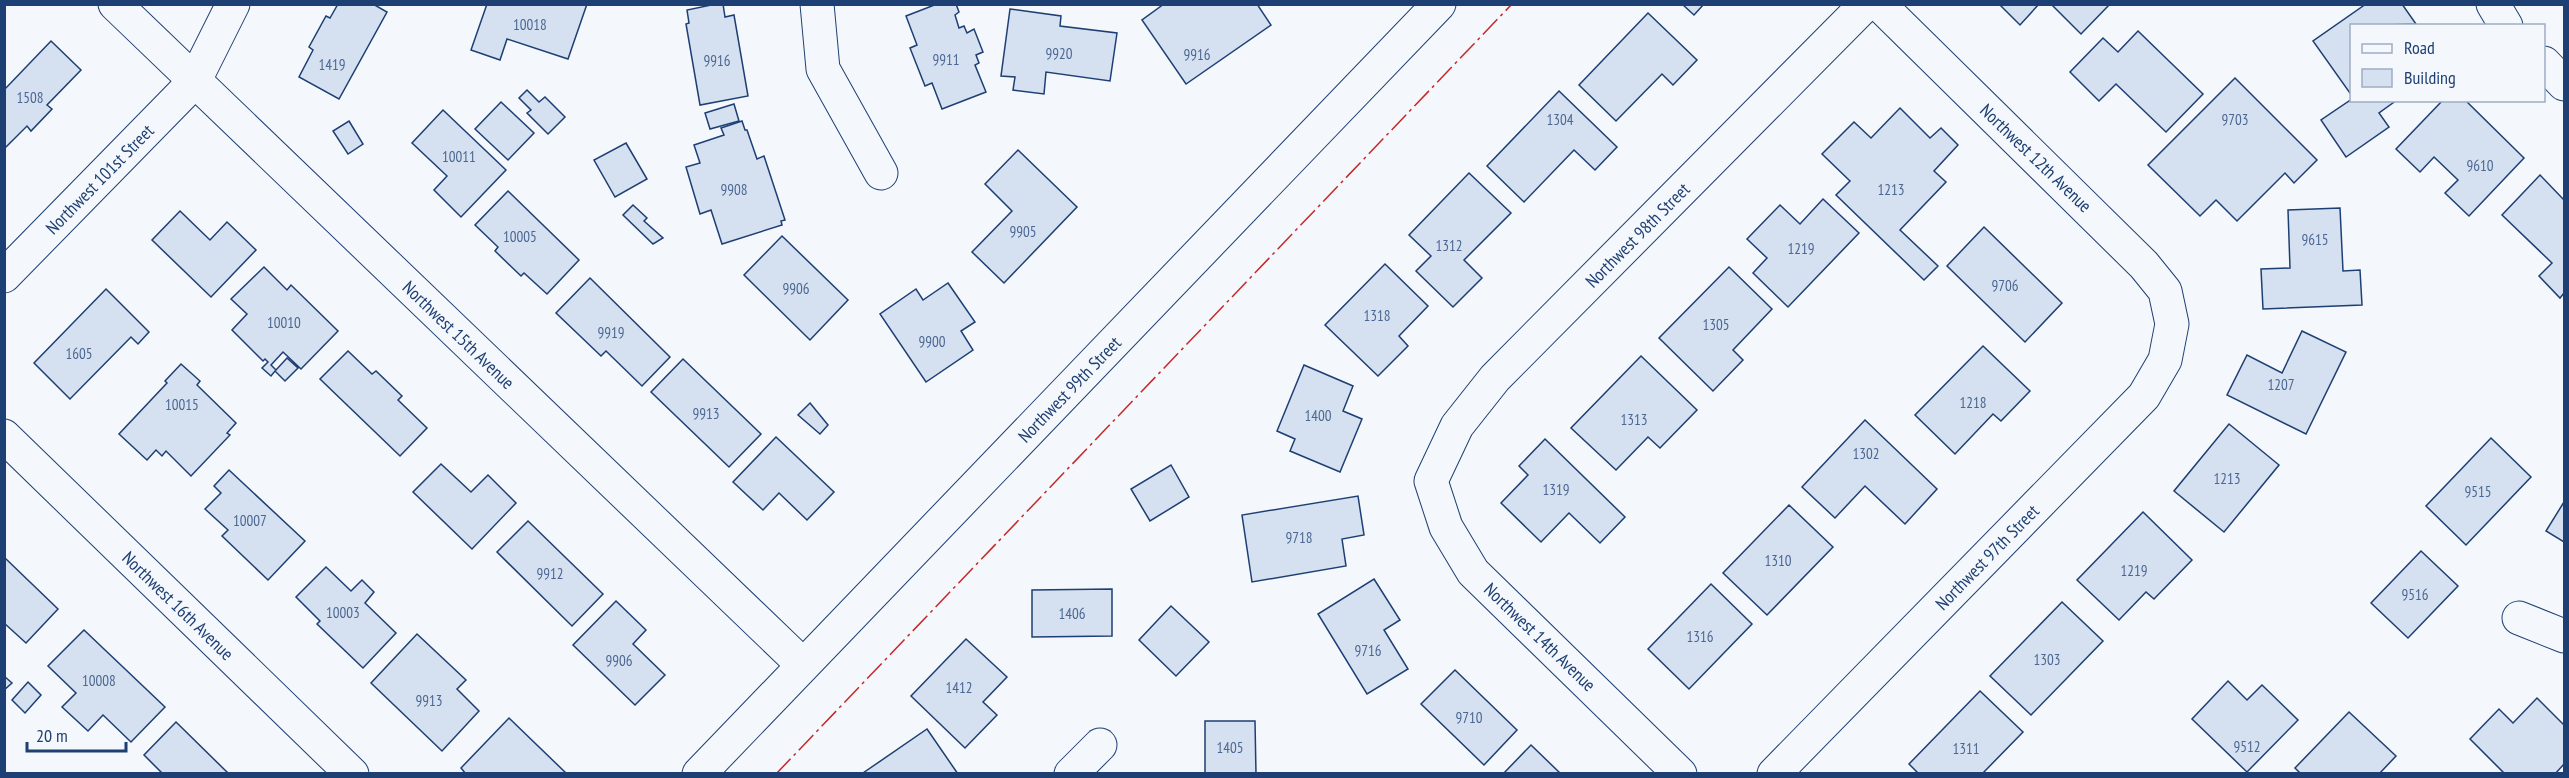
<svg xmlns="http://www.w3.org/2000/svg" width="2569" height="778" viewBox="0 0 2569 778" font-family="'PT Sans Narrow',sans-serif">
<rect width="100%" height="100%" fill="#f4f7fb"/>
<g fill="#d5e0f0" stroke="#1d3f73" stroke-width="1.5">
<polygon points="338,4 373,4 387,12 339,99 299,77 313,50 309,47 326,16 330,18"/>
<polygon points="487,4 587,4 568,59 507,39 500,60 471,50"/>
<polygon points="716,4 723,4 725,17 734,15 748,96 700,105 686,24 689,23 687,10"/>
<polygon points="937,4 956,4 959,12 955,15 959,28 964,26 967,33 974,29 983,52 976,55 979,63 975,65 986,92 942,109 932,83 925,86 910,48 917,45 906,16"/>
<polygon points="1164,4 1257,4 1271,25 1186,84 1142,20"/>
<polygon points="1682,4 1704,4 1694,15"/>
<polygon points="1999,4 2039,4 2020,25"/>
<polygon points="2051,4 2110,4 2081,34"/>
<polygon points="2366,4 2402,4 2416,24 2352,26 2352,96 2313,41"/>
<polygon points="1010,9 1061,16 1060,26 1117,33 1110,81 1046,72 1044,94 1013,90 1015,77 1001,76"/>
<polygon points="1648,13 1697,60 1673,85 1662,74 1616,121 1579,85"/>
<polygon points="2138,31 2203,94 2166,132 2116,84 2099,101 2070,72 2103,38 2118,52"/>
<polygon points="51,41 81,70 47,105 52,109 31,131 27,126 4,149 4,90"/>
<polygon points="2235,78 2317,160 2294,183 2285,173 2237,221 2216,200 2200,216 2148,165"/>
<polygon points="527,90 539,102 545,97 565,117 548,134 527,113 531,110 519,98"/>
<polygon points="1559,91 1617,147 1595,170 1574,150 1524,202 1487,166"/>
<polygon points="2352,99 2397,100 2379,113 2389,127 2346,157 2321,120"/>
<polygon points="2443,100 2465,100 2524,158 2469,216 2445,193 2458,180 2434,157 2420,172 2396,149"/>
<polygon points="501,102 534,133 508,160 475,129"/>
<polygon points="734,104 739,121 710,129 705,113"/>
<polygon points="1900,108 1930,138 1941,128 1958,145 1934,171 1946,182 1900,230 1938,266 1924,280 1836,195 1850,181 1822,154 1854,122 1871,138"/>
<polygon points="443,110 506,170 461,217 434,190 447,176 412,143"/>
<polygon points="349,121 363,144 348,154 333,131"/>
<polygon points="742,121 745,130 747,130 757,159 764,156 785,220 781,221 782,225 722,244 711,210 700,214 686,167 700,163 694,145 724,135 721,128"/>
<polygon points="626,143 647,179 615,197 594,160"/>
<polygon points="1018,150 1077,207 1004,283 972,252 1012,211 985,184"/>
<polygon points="1469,173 1511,213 1464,260 1482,278 1453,307 1416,271 1431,256 1409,235"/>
<polygon points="2540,175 2564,200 2564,293 2560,298 2539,276 2552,263 2502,215"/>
<polygon points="508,191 579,260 547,294 524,273 521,276 495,251 498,247 475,225"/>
<polygon points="1823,199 1859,233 1788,307 1753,273 1767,258 1747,239 1780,205 1800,224"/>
<polygon points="633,205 647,218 644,221 663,238 653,244 623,215"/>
<polygon points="2340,208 2343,271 2360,270 2362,305 2263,309 2261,269 2290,268 2288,210"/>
<polygon points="180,211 210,240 227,222 256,250 211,297 152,240"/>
<polygon points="1984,227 2062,303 2025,342 1947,266"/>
<polygon points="782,236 848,300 810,340 744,275"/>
<polygon points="1385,264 1428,306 1399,336 1408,346 1378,376 1325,325"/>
<polygon points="264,267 287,290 291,285 338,331 301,369 283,352 271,365 276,370 287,358 298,368 285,381 275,371 271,376 262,368 268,362 265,359 263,361 232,330 247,314 231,299"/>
<polygon points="1729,267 1772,309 1733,350 1743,360 1713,391 1659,338"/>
<polygon points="590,278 670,357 642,386 606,351 601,356 556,313"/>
<polygon points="948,283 975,322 961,331 973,350 926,382 880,314 916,289 923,300"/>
<polygon points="106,289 149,332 138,344 131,337 70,399 34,363"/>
<polygon points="2302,331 2346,352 2306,434 2227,395 2247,355 2282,373"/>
<polygon points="1983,346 2030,391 2001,421 1993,414 1955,454 1915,415"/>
<polygon points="348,351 372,374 376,371 402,396 398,400 427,428 400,456 320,379"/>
<polygon points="1641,356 1697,410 1660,448 1648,437 1616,470 1571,428"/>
<polygon points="683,359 761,434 729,467 651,392"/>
<polygon points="181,364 200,381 197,385 236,423 227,433 230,435 191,476 166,451 162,456 156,450 147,460 119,434 167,383 165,381"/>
<polygon points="1304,365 1353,386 1343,411 1362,419 1340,472 1290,451 1295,439 1277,431"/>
<polygon points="810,403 828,425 820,434 798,415"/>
<polygon points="1865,420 1937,489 1905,524 1865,486 1835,518 1802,487"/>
<polygon points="2229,424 2279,465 2224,532 2174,491"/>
<polygon points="776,437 834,492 807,520 779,493 763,510 733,482"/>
<polygon points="2491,438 2531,477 2466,545 2426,506"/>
<polygon points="1545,439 1625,517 1600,543 1569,513 1541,542 1501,503 1528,475 1519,466"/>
<polygon points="441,464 471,492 488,475 516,503 472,549 413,492"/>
<polygon points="1171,465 1189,497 1150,521 1131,489"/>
<polygon points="229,470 305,541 268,580 222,536 228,530 205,509 221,493 214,486"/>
<polygon points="1358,496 1364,535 1342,539 1346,566 1252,582 1242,515"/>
<polygon points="2564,502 2564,542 2546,531"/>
<polygon points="1789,505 1833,547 1767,615 1723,573"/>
<polygon points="2143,512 2192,560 2154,599 2146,592 2119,620 2077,580"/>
<polygon points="528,521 603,594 572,626 497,552"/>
<polygon points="2421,551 2458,586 2408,638 2371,603"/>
<polygon points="5,558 58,609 26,643 4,623"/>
<polygon points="326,567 351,591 362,580 374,592 365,603 396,633 363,668 317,624 320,621 296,597"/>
<polygon points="1374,579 1400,620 1384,630 1408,669 1367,694 1318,614"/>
<polygon points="1711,584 1752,624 1689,689 1648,649"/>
<polygon points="1112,589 1112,636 1032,637 1032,590"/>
<polygon points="616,601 646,630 633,644 665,675 635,705 573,645"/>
<polygon points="2062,602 2103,641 2031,715 1990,676"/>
<polygon points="1171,606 1209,642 1176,676 1139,640"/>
<polygon points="84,630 165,707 131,742 103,715 88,731 62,707 76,693 48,666"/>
<polygon points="417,634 466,680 457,689 479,711 442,751 371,683"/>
<polygon points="966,639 1007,677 983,702 997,715 965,748 911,696"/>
<polygon points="1455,670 1517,730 1484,765 1421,704"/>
<polygon points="4,676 12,683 4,690"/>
<polygon points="2228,681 2247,700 2262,685 2298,720 2247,772 2192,719"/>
<polygon points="28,682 41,695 25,713 12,700"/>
<polygon points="1980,691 2023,732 1982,774 1919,774 1909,764"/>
<polygon points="2537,698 2564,725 2564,764 2555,774 2505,774 2470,739 2499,709 2513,723"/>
<polygon points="2349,712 2396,756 2379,774 2301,774 2295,768"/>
<polygon points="509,718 567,774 466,774 461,768"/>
<polygon points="1205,721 1255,721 1256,774 1205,774"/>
<polygon points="176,722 229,774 163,774 144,755"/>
<polygon points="927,729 958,774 863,773"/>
<polygon points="1531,745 1561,774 1503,774"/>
</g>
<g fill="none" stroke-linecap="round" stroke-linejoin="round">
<g stroke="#1d3f73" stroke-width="35">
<g id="minor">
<path id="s1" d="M115 4 803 665"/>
<polyline points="817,4 823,69 881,173"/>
<polyline points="2493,4 2506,26"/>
<polyline points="2544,63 2564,84"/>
<path id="s2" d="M4 276 194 82 233 4"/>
<path id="s3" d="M4 436 352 774"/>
<polyline points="2519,618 2564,636"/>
<polyline points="1071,774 1100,745"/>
<path id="s4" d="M1680 774 1473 572 1446 527 1431 481 1457 426 1495 378 1866 4"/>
<path id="s5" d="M1774 774 2144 396 2165 360 2172 324 2165 291 2144 265 1879 4"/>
</g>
</g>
<g stroke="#1d3f73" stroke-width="35">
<g id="major">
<path id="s6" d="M699 774 1439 4"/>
</g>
</g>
<use href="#minor" stroke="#f4f7fb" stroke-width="33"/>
<use href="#major" stroke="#f4f7fb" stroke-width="33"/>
<polyline stroke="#c62828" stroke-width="1.5" stroke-dasharray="21 4.5 3 4.5" stroke-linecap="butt" points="776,774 1512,4"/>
</g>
<g text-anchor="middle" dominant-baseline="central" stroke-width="4.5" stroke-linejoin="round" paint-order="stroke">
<g font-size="15" fill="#4b6792">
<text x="530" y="24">10018</text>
<text x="1059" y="53">9920</text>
<text x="1197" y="54">9916</text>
<text x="946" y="59">9911</text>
<text x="717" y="60">9916</text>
<text x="332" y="64">1419</text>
<text x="30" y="97">1508</text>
<text x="1560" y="119">1304</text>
<text x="2235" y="119">9703</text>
<text x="459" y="156">10011</text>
<text x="2480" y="165">9610</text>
<text x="734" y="189">9908</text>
<text x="1891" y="189">1213</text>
<text x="1023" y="231">9905</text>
<text x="520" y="236">10005</text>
<text x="2315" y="239">9615</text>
<text x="1449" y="245">1312</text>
<text x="1801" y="248">1219</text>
<text x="2005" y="285">9706</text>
<text x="796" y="288">9906</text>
<text x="1377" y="315">1318</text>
<text x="284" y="322">10010</text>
<text x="1716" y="324">1305</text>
<text x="611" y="332">9919</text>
<text x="932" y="341">9900</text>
<text x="79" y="353">1605</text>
<text x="2281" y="384">1207</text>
<text x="1973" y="402">1218</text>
<text x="182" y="404">10015</text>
<text x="706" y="413">9913</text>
<text x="1318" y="415">1400</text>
<text x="1634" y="419">1313</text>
<text x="1866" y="453">1302</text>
<text x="2227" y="478">1213</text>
<text x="1556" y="489">1319</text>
<text x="2478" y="491">9515</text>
<text x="250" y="520">10007</text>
<text x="1299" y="537">9718</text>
<text x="1778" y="560">1310</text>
<text x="2134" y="570">1219</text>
<text x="550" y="573">9912</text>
<text x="2415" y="594">9516</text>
<text x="343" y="612">10003</text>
<text x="1072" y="613">1406</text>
<text x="1700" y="636">1316</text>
<text x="1368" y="650">9716</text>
<text x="2047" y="659">1303</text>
<text x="619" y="660">9906</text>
<text x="99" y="680">10008</text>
<text x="959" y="687">1412</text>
<text x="429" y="700">9913</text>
<text x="1469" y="717">9710</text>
<text x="2247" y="746">9512</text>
<text x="1230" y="747">1405</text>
<text x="1966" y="748">1311</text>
</g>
<g font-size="18" fill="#1d3f73" stroke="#f4f7fb">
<text transform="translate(2036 158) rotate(44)">Northwest 12th Avenue</text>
<text stroke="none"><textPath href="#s2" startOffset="136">Northwest 101st Street</textPath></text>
<text stroke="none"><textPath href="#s4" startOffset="714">Northwest 98th Street</textPath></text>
<text stroke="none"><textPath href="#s1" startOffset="477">Northwest 15th Avenue</textPath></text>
<text stroke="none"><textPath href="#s6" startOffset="534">Northwest 99th Street</textPath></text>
<text stroke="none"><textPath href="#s5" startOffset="304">Northwest 97th Street</textPath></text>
<text stroke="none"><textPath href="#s3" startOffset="243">Northwest 16th Avenue</textPath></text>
<text transform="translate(1540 637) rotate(44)">Northwest 14th Avenue</text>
</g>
</g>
<rect width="2569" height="778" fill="none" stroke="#1d3f73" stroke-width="12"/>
<rect x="2350" y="24" width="195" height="78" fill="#f4f7fb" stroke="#9eadc5" stroke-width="1.5"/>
<rect x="2362" y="44" width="30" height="9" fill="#f4f7fb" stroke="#9eadc5" stroke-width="1.5"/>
<text x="2404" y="54" font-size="18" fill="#1d3f73">Road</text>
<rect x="2362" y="69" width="30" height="18" fill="#d5e0f0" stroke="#9eadc5" stroke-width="1.5"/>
<text x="2404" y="84" font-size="18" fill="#1d3f73">Building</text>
<path d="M27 742v9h99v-9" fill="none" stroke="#1d3f73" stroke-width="3"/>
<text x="36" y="742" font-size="18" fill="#1d3f73" stroke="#f4f7fb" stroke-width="4.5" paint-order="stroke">20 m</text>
</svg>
